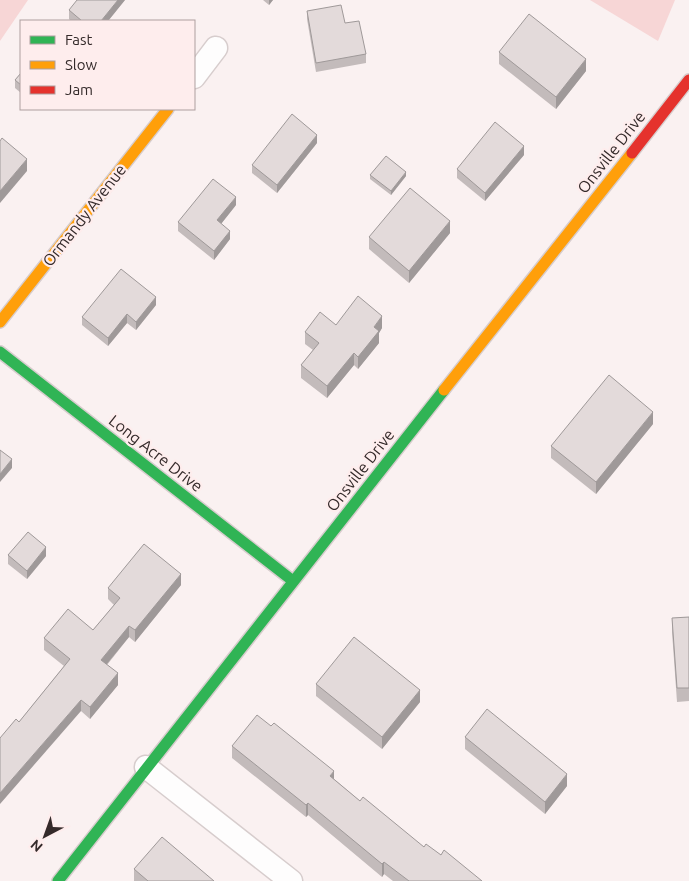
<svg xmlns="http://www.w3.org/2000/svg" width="689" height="881" viewBox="0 0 689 881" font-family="Ubuntu,sans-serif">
<rect width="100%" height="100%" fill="#faf1f1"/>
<g fill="#f7d6d6">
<polygon points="0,0 28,0 0,41"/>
<polygon points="590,0 675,0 658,41"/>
</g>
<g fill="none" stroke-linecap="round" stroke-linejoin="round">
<g stroke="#d7cdcd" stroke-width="25">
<g id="street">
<polyline points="194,77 216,48"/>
<polyline points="146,767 291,881"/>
</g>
</g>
<g stroke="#d7cdcd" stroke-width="14">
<g id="fast">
<polyline points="0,352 293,581"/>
<polyline points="58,881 444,390"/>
</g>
</g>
<g stroke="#d7cdcd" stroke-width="14">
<g id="slow">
<polyline points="0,322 168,109"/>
<polyline points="444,390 632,153"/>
</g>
</g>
<g stroke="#d7cdcd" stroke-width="14">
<polyline id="jam" points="632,153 689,80"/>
</g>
<use href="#street" stroke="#fefdfd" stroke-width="22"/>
<use href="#fast" stroke="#30b455" stroke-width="11"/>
<use href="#slow" stroke="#ff9f0a" stroke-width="11"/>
<use href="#jam" stroke="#e5322d" stroke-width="11"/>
</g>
<g fill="#c3bbbb">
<polygon points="125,0 108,21 71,21 69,19 69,10"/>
<polygon points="263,0 273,0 269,5"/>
<polygon points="307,11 345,23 366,54 366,63 316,72 307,19"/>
<polygon points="499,52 586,71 556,109 499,64"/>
<polygon points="21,73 21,93 15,88 15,80"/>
<polygon points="317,143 277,193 252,173 252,165"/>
<polygon points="524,155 485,201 457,178 457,169"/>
<polygon points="370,175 406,176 391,195 370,179"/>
<polygon points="236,205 221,224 230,239 214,260 178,231 178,222"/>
<polygon points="450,233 409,283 369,249 369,237"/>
<polygon points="156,305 136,330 127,323 108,346 82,325 82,317"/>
<polygon points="336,325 382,328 379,333 379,343 358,369 354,365 327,398 301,378 301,365 313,350 305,344 305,332"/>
<polygon points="653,424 596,494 551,458 551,446"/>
<polygon points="8,555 46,556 27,579 8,564"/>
<polygon points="181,585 135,642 129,637 107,665 118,685 90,719 81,711 19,722 64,666 44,650 44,638 93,630 114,605 108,599 108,588"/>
<polygon points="689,617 689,701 677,702 672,632 672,618"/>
<polygon points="316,684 420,702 382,749 316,696"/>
<polygon points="465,737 567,786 545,814 465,749"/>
<polygon points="232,746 334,779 360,801 424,847 441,855 482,881 393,881 384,874 382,877 308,815 306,817 232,758"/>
<polygon points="134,869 214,881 134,881"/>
</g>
<g fill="#9f9999">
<polygon points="118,0 125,0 108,21 101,21"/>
<polygon points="269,0 273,0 269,5"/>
<polygon points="586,59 586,71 556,109 556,97"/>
<polygon points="317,135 317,143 277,193 277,185"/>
<polygon points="524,146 524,155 485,201 485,193"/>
<polygon points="27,159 27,171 0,203 0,191"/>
<polygon points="406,172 406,176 391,195 391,191"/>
<polygon points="236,197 236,205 217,229 217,220"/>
<polygon points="450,221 450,233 409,283 409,271"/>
<polygon points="230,231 230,239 214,260 214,251"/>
<polygon points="156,297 156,305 136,330 136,322"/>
<polygon points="127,314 127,323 108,346 108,338"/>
<polygon points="382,316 382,328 379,333 379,343 358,369 358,357 374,327"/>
<polygon points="354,353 354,365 327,398 327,386"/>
<polygon points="653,412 653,424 596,494 596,482"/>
<polygon points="12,459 12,468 0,482 0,474"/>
<polygon points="46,547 46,556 27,579 27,571"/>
<polygon points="181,574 181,585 135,642 135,630"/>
<polygon points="129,626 129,637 101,671 101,660"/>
<polygon points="118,673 118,685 90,719 90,707"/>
<polygon points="420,690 420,702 382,749 382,737"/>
<polygon points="81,700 81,711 0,804 0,793"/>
<polygon points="334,771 334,784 330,776"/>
<polygon points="567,774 567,786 545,814 545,802"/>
<polygon points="308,803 308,815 306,817 306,805"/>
<polygon points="384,862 384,874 382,877 382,864"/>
</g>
<g fill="#e3dada" stroke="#9f9999">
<polygon points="77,0 118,0 101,21 82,21 69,10"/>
<polygon points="341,5 345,23 359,21 366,54 316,63 307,11"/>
<polygon points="529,14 586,59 556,97 499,52"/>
<polygon points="21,73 21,85 15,80"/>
<polygon points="292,114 317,135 277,185 252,165"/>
<polygon points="495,122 524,146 485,193 457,169"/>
<polygon points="2,138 27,159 0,191 0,141"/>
<polygon points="386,156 406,172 391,191 370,175"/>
<polygon points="213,179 236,197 217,220 230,231 214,251 178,222"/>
<polygon points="410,188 450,221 409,271 369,237"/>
<polygon points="121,269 156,297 136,322 127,314 108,338 82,317"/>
<polygon points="358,296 382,316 374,327 379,331 358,357 354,353 327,386 301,365 319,343 305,332 320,312 336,325"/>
<polygon points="609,375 653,412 596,482 551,446"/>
<polygon points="0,450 12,459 0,474"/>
<polygon points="28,532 46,547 27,571 8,555"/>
<polygon points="144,544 181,574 135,630 129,626 101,660 118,673 90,707 81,700 0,793 0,738 16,719 19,722 70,659 44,638 68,609 93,630 120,598 108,588"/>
<polygon points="689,617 689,688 677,688 672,618"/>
<polygon points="354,637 420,690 382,737 316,684"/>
<polygon points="487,709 567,774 545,802 465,737"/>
<polygon points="257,715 271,726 274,723 334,771 330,776 360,801 363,797 424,847 426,844 441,855 444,850 482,881 409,881 384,862 382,864 308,803 306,805 232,746"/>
<polygon points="162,837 214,881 148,881 134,869"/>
</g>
<g text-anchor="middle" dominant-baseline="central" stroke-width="4.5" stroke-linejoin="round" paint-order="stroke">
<g font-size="16" fill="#342a2a" stroke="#feeded">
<text transform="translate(611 152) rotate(-52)">Onsville Drive</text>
<text transform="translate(84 215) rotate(-52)">Ormandy Avenue</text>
<text transform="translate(156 453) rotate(38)">Long Acre Drive</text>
<text transform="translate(360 470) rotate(-52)">Onsville Drive</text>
</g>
</g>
<rect x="20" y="20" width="175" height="90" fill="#feeded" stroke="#ad9f9f"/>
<rect x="30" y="36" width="25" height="8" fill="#30b455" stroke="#ad9f9f"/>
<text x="65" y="45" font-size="15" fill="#342a2a">Fast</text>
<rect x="30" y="61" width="25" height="8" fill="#ff9f0a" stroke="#ad9f9f"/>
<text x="65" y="70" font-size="15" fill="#342a2a">Slow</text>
<rect x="30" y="86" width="25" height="8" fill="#e5322d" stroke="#ad9f9f"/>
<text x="65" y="95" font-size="15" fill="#342a2a">Jam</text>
<g transform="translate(45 836) rotate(221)" stroke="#feeded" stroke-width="4" paint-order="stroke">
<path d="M0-4L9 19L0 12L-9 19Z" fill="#342a2a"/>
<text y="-8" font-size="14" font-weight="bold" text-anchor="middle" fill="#342a2a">N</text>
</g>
</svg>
